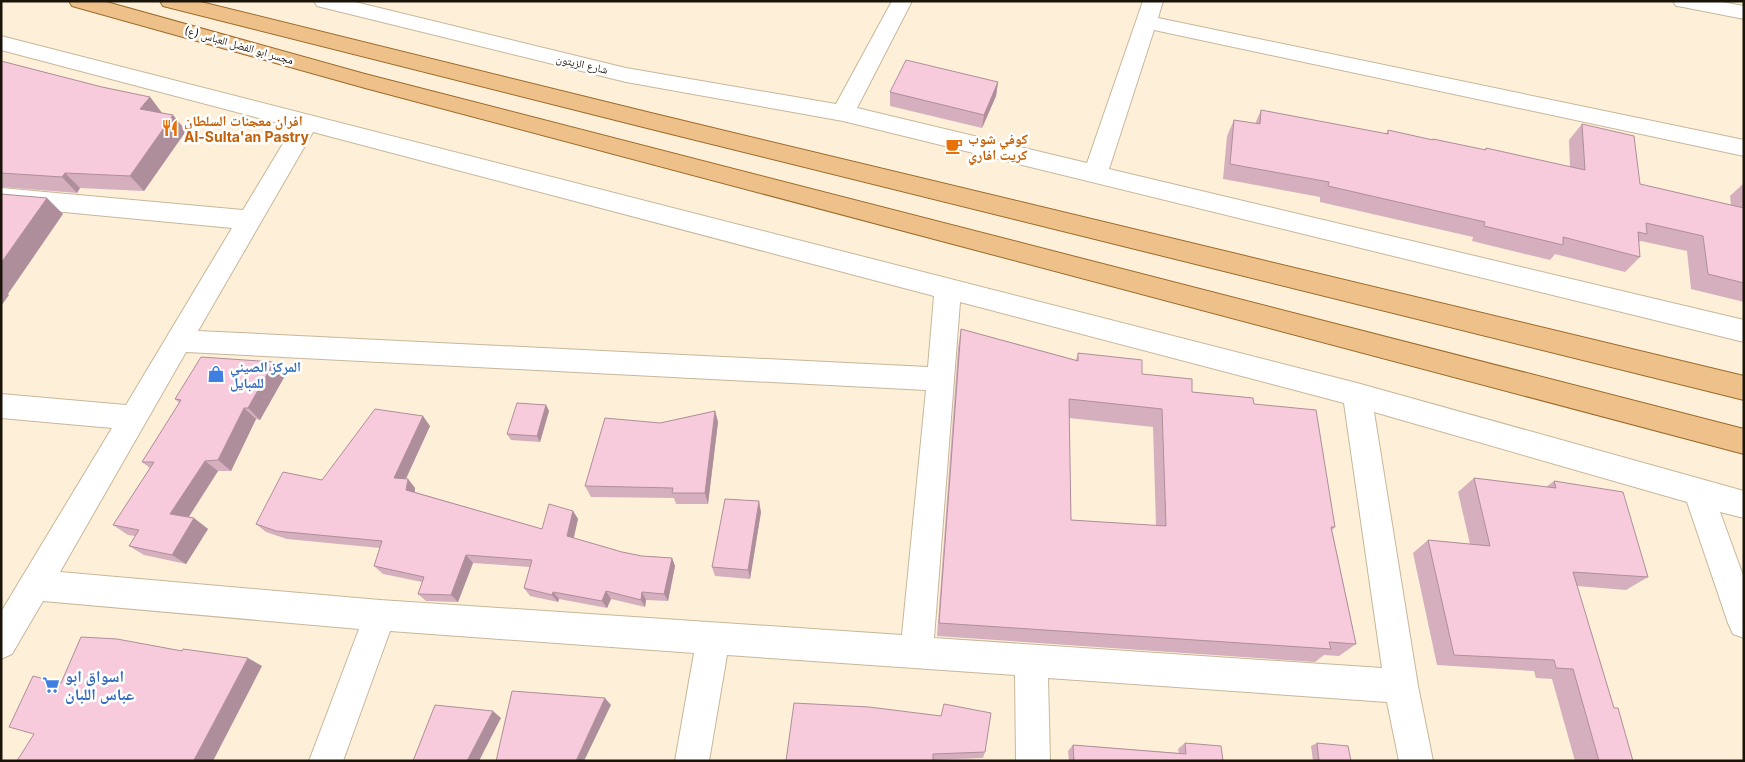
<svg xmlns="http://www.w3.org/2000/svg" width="1745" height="762" viewBox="0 0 1745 762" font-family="Inter,'Noto Naskh Arabic',sans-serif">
<rect width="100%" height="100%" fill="#fef0d8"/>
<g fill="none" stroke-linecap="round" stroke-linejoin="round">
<g stroke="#c7b69a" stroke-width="2">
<g id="minor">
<polygon points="314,1 351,1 626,68 836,104 892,1 912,1 857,108 1087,163 1143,1 1163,1 1158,18 1744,140 1744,156 1154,30 1109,169 1744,320 1744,342 843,121 626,82 317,6"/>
<polygon points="1673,1 1717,1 1744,6 1744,19 1683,7 1676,6"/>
<path d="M1 36 1357 383 1744 491V518L1720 512 1744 578V638L1733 634 1728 623 1687 502 1374 412 1418 686 1433 761H1399L1387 702 1048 678 1050 761H1016L1015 675 727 655 709 761H675L694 653 390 631 343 761H309L359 629 43 601 12 654 1 659V612L112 428 1 418V394L126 405 232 228 1 206V188L243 210 293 127 1 50ZM313 132 934 296 928 367 198 331ZM960 302 1344 403 1382 668 934 638ZM186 352 926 390 902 635 380 600 60 572Z"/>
</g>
</g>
<g stroke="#9c692a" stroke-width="2">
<g id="major">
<polygon points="69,1 103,1 365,74 1744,429 1744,454 365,88 72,6"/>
<polygon points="160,1 197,1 651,113 1744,376 1744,400 651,129 163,6"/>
</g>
</g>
<use href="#minor" fill="#fff" fill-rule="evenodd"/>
<use href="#major" fill="#eec18b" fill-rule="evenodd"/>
</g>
<g fill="#d5afbd" fill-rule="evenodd">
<polygon points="1,61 102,87 150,97 162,113 173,115 186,131 144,191 80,188 77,193 1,187"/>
<polygon points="998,82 996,96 982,128 890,106 890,92"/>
<polygon points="1261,110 1386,134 1388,130 1432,140 1433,139 1485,150 1486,148 1570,167 1569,140 1582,124 1640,184 1731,205 1730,196 1744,183 1744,302 1691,289 1687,251 1641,241 1639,242 1640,257 1625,272 1555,254 1550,260 1472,241 1473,237 1320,202 1320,197 1223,179 1227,136 1234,120 1255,124"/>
<path d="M961 329 1076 360 1078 353 1142 374 1192 392 1254 404 1335 527 1332 530 1356 644 1339 656 1324 655 1315 662 937 636 958 348ZM1069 418 1153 427 1156 526 1071 520Z"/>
<polygon points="274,362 286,374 260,420 256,419 231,471 218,471 189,517 208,529 186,564 144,555 129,546 135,536 128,535 113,525 150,468 142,462 179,403 175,399"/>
<polygon points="546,405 549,411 540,442 511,440 507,434"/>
<polygon points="715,411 718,422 708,504 676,504 674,498 591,497 585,486 660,423"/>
<polygon points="430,426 406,479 408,479 415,488 415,492 542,529 573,511 578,519 574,538 622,552 642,556 672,558 675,566 668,601 646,600 645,607 611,599 607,608 559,599 558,602 530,596 524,588 530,567 473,563 458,602 426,601 418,594 422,582 383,574 374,566 380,548 287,539 266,532 256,524 322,480"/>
<polygon points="1474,478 1546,487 1554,481 1648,577 1626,590 1577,586 1614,708 1633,761 1575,761 1552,679 1536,678 1534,671 1437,665 1413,553 1428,540 1470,544 1458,492"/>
<polygon points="761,512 750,579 715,576 712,567"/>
<polygon points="794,703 985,752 983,758 933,760"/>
<polygon points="1185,743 1223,761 1069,761 1068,751 1073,745 1179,753 1178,749"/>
<polygon points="1317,743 1351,761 1313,761 1311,746"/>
</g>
<g fill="#ae8e9a">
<polygon points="998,82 996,96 982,128 984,115"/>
<polygon points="150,97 162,113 153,125 140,109"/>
<polygon points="173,115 186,131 144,191 130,176"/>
<polygon points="65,173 80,188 77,193 62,177"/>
<polygon points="47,198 63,214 8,294 9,295 1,306 1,263"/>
<polygon points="274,362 286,374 260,420 248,408"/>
<polygon points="546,405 549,411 540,442 537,436"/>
<polygon points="244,408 256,419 231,471 218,460"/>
<polygon points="715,411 718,422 708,504 705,493"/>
<polygon points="423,416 430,426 402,487 394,478"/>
<polygon points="205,461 218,471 184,524 170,514"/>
<polygon points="408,479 415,488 414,498 406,490"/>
<polygon points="759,501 761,512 750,579 748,570"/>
<polygon points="573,511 578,519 572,544 567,536"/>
<polygon points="194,518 208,529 186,564 172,555"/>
<polygon points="466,555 473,563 458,602 451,595"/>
<polygon points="672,558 675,566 668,601 664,594"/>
<polygon points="606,591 611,599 607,608 602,601"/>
<polygon points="553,592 559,599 558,602 552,595"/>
<polygon points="642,592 646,600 645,607 641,600"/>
<polygon points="248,658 262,666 213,761 194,760"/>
<polygon points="605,698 611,705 584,761 576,761"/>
<polygon points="493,711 501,718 479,761 467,761"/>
</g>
<g fill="#f8cbdc" stroke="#ae8e9a" fill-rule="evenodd">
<polygon points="906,60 998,82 984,115 890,92"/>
<polygon points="1,61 102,87 150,97 140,109 173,115 130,176 65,173 62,177 1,173"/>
<polygon points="1261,110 1388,134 1388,130 1433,140 1433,139 1486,150 1486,148 1585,170 1582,124 1634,136 1640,184 1744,208 1744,283 1708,274 1703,236 1646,223 1647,234 1638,232 1640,257 1563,237 1563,245 1484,226 1485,222 1328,186 1329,182 1230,164 1234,120 1260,124"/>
<polygon points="1,194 47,198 1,263"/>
<path d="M961 329 1078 361V353L1142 360V374L1192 379V392L1253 398 1254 404 1316 410 1335 527H1331L1356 644 1329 642 1331 649 939 623ZM1069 399 1162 409 1166 526 1071 520Z"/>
<polygon points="201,357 274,362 248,408 244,408 218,460 205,461 170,514 194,518 172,555 129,546 139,530 113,525 154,462 142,462 181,400 175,399"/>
<polygon points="517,403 546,405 537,436 507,434"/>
<polygon points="375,409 423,416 394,478 408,479 406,490 542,529 549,504 573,511 567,536 622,552 642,556 672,558 664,594 642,592 641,600 606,591 602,601 553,592 552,595 524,588 532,560 466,555 451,595 418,594 424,577 374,566 382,541 276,531 256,524 283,472 322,480"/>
<polygon points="715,411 705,493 672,493 673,488 585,486 605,418 660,423"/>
<polygon points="1474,478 1556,488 1554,481 1623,492 1648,577 1573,572 1614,708 1618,708 1633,761 1599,761 1573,669 1556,668 1554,660 1454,655 1428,540 1490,546"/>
<polygon points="725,499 759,501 748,570 712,567"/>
<polygon points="81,637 117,639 182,651 183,649 248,658 194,760 197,761 17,761 34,734 9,727 33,676 61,683"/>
<polygon points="512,691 605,698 576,761 496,761"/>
<polygon points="794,703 869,707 941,716 944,704 991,713 985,752 933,754 933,761 786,761"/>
<polygon points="435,705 493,711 467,761 413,761"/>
<polygon points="1185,743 1221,746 1223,761 1074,761 1073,745 1186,754"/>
<polygon points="1317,743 1348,746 1351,761 1319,761"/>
</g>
<defs>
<g id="restaurant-bare" transform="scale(1.35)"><path d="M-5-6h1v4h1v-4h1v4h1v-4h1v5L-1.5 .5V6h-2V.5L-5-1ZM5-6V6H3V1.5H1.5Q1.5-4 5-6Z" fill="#e8710a" stroke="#fff" stroke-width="2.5" paint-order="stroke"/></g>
<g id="cafe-bare" transform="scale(1.35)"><path d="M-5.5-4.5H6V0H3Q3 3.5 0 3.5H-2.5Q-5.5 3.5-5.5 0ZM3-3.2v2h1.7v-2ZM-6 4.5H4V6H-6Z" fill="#e8710a" stroke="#fff" stroke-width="2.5" paint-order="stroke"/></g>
<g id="shop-bare" transform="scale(1.35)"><path d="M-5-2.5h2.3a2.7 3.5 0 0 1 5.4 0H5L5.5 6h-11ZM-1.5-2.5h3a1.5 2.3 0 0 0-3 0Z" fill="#3f7fe0" stroke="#fff" stroke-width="2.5" paint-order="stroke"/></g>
<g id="supermarket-bare" transform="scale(1.35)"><path d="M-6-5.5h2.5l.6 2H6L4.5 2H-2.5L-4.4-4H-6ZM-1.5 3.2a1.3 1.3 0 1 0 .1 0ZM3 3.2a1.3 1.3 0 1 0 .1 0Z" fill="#3f7fe0" stroke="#fff" stroke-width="2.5" paint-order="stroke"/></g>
</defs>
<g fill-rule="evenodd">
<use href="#restaurant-bare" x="170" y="128"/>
<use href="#cafe-bare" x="954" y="146"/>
<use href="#shop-bare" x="216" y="374"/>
<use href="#supermarket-bare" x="51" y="685"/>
</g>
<g text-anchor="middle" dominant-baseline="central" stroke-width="5" stroke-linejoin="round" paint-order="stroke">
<g font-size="11" fill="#191308" stroke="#fff">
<text transform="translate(239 45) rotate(16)">مجسر ابو الفضل العباس (ع)</text>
<text transform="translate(582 64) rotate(13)">شارع الزيتون</text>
</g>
<g font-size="14" font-weight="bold" fill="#c56008" stroke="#fff" text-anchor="start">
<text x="184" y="120">افران معجنات السلطان<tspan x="184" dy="16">Al-Sulta'an Pastry</tspan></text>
<text x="968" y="138">كوفي شوب<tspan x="968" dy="16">كريت افاري</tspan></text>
</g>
<g font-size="14" font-weight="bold" fill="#366cbe" stroke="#fff" text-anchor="start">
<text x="230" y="366">المركز الصيني<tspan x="230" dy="16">للمبايل</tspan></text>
</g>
<g font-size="16" font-weight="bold" fill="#366cbe" stroke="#fff" text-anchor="start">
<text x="65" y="676">اسواق ابو<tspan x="65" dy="18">عباس اللبان</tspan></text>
</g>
</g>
<rect width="1745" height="762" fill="none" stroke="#191308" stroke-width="5"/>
</svg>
